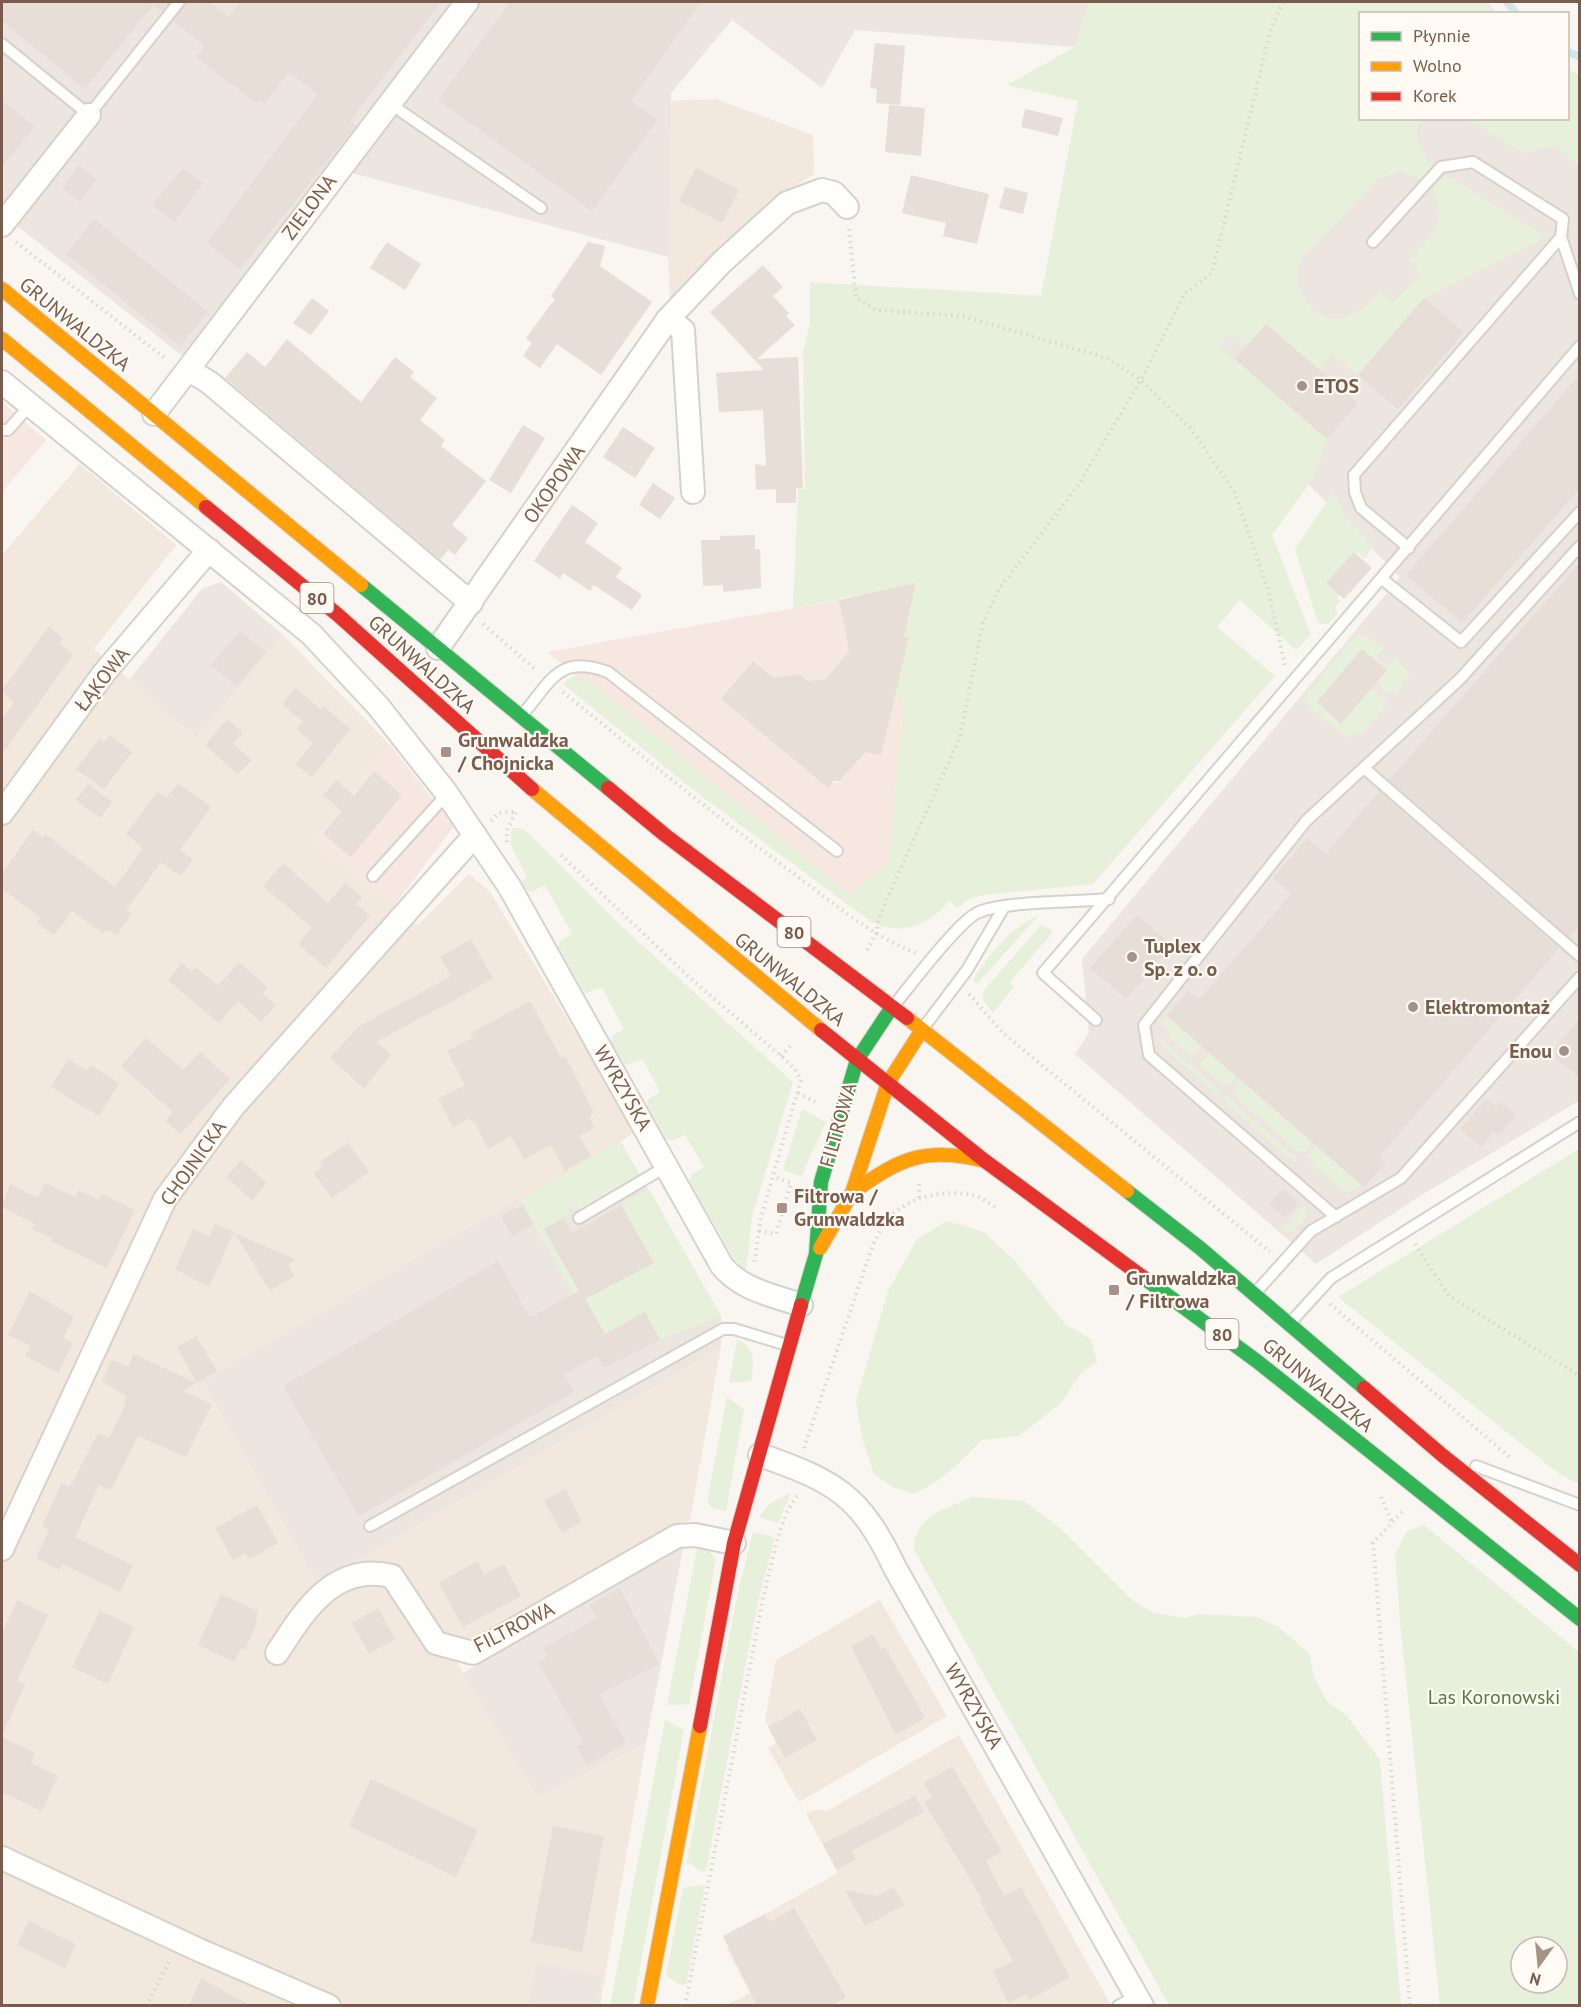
<svg xmlns="http://www.w3.org/2000/svg" width="1581" height="2007" viewBox="0 0 1581 2007" font-family="'PT Sans',sans-serif">
<rect width="100%" height="100%" fill="#f9f5f0"/>
<g fill="#f2e8de">
<polygon points="716,99 813,135 814,174 768,203 670,303 668,257 670,101"/>
<polygon points="80,464 176,545 94,649 196,738 283,635 390,745 314,841 418,925 469,874 490,892 636,1132 525,1197 318,1582 721,1347 690,1520 476,1639 458,1664 537,1797 646,1743 600,2005 2,2006 2,555"/>
<polygon points="880,1600 947,1716 799,1802 768,1748 777,1743 765,1720 776,1660"/>
<polygon points="959,1735 1111,2005 726,2005 750,1993 727,1949 765,1914 838,1873 806,1814 814,1810 827,1811"/>
</g>
<g fill="#f6e8e1">
<polygon points="2,402 46,440 2,492"/>
<polygon points="839,600 849,651 821,686 806,682 800,674 776,679 753,661 722,699 811,752 800,765 826,786 841,781 850,769 832,754 894,695 904,697 888,864 850,896 547,652"/>
<polygon points="390,745 454,826 394,906 313,841"/>
</g>
<g fill="#ede5e0">
<polygon points="2,2 1090,2 1075,47 855,30 822,88 732,20 671,93 668,257 337,169 184,357 2,214"/>
<polygon points="1387,119 1526,119 1579,165 1579,1101 1420,1196 1316,1264 1075,1054 1089,1033 1082,959 1400,577 1172,345"/>
<polygon points="221,582 283,635 196,738 129,680 202,589"/>
<polygon points="620,1141 721,1316 721,1347 318,1583 203,1381"/>
<polygon points="684,1543 646,1743 537,1797 463,1673"/>
<polygon points="537,1963 602,1977 597,2005 529,2005"/>
</g>
<g fill="#e7f0db" fill-rule="evenodd">
<path d="M1090 2H1487L1498 13 1360 14V118L1423 119C1407 136 1425 152 1432 168L1422 178 1399 171 1378 179 1302 258C1288 289 1315 330 1352 315 1363 311 1371 300 1380 291L1393 302 1421 273 1408 261C1429 240 1450 220 1432 190L1446 175 1546 237 1424 298 1358 375 1332 353 1319 369 1266 324 1247 345 1230 332 1219 346 1327 439 1315 476 1272 535 1311 635 1296 650 1240 600 1217 627 1275 676 1093 884 982 895 969 899 957 908 949 901C928 927 901 936 870 921L696 792 563 684 573 676 589 680 850 895 888 863 904 698 894 695 909 637H904L916 584 793 608 798 489H805L803 352 810 323V282L1041 296 1078 101 1007 85 1075 47Z"/>
<polygon points="1568,68 1579,76 1579,165 1556,145 1524,153 1466,119 1568,118"/>
<polygon points="1333,493 1343,506 1342,514 1373,546 1365,559 1355,551 1328,583 1340,594 1337,598 1340,601 1334,608 1338,613 1328,624 1318,623 1295,549"/>
<polygon points="1361,634 1385,648 1376,657 1386,666 1394,657 1408,670 1409,674 1397,693 1389,693 1376,683 1387,670 1362,649 1317,702 1341,723 1371,688 1384,699 1386,706 1362,734 1353,733 1345,737 1305,703 1305,697 1352,638"/>
<polygon points="511,828 524,829 619,924 793,1082 752,1217 746,1271 734,1259 690,1182 691,1175 704,1167 685,1135 671,1141 666,1139 647,1105 648,1099 660,1092 643,1059 625,1065 611,1042 613,1035 624,1030 602,987 585,993 558,947 560,941 572,934 545,885 532,892 526,890 521,881 527,877 511,845"/>
<path d="M1038 916 977 984 974 981 976 975C991 953 1012 925 1038 916Z"/>
<polygon points="1042,924 1053,932 1010,982 1014,987 993,1013 982,998 985,989"/>
<polygon points="1167,1016 1201,1046 1191,1057 1169,1037 1168,1030 1161,1023"/>
<polygon points="1158,1036 1220,1091 1219,1096 1164,1047"/>
<polygon points="1209,1053 1237,1077 1228,1085 1222,1084 1199,1064"/>
<polygon points="1241,1080 1312,1142 1305,1151 1299,1152 1236,1097 1233,1089"/>
<polygon points="1226,1096 1297,1159 1294,1162 1222,1099"/>
<polygon points="802,1109 826,1122 801,1176 785,1171 784,1167"/>
<polygon points="620,1141 640,1176 579,1210 575,1205 568,1210 570,1214 544,1229 567,1269 624,1279 653,1263 621,1205 649,1189 721,1316 660,1340 645,1313 606,1336 599,1323 591,1327 520,1200"/>
<polygon points="1316,1145 1361,1185 1346,1193 1310,1162 1308,1156"/>
<polygon points="1579,1149 1579,1484 1558,1473 1338,1297"/>
<polygon points="1305,1204 1307,1216 1294,1230 1286,1233 1279,1231"/>
<path d="M947 1221 984 1232 1016 1262 1065 1324 1091 1339 1097 1362 1082 1372 1061 1403 1019 1436 982 1440C961 1461 941 1482 913 1494L893 1487 874 1474 862 1437 856 1401 888 1291 917 1239Z"/>
<path d="M737 1339C756 1349 754 1362 751 1381L729 1383Z"/>
<polygon points="727,1397 744,1409 726,1511 712,1508 707,1501"/>
<polygon points="791,1493 778,1523 759,1517 769,1504"/>
<path d="M973 1497 1024 1501 1060 1528 1133 1601 1152 1612 1184 1618 1200 1614 1256 1617 1278 1627 1309 1653 1314 1677 1327 1701 1347 1716 1380 1760 1401 2005H1169L914 1550C913 1516 948 1508 973 1497Z"/>
<path d="M1424 1525 1579 1652V2005H1440L1400 1622 1395 1555 1407 1531ZM1521 1947H1557V1983H1521Z"/>
<polygon points="753,1532 772,1536 774,1541 757,1606 706,1871 701,1871 687,1862 737,1596"/>
<polygon points="698,1544 704,1546 716,1559 689,1704 667,1705"/>
<polygon points="665,1720 684,1730 633,2005 610,2006"/>
<polygon points="698,1885 705,1886 686,1985 679,1984 666,1975 683,1888"/>
</g>
<g fill="none" stroke-linecap="round" stroke-linejoin="round">
<g stroke="#d0e8ea" stroke-width="8">
<polyline points="1507,2 1516,14"/>
<polyline points="1568,52 1580,57"/>
</g>
</g>
<g fill="#e6ded7">
<polygon points="2,2 170,2 162,12 153,5 85,89 2,21"/>
<polygon points="186,2 209,2 228,17 240,2 441,2 350,121 356,126 240,269 207,243 318,94 289,72 264,104 259,100 256,103 196,57 205,46 173,21"/>
<polygon points="510,2 701,2 631,101 657,120 592,211 438,100"/>
<polygon points="875,43 905,46 900,105 876,103 877,89 870,88"/>
<polygon points="2,100 35,126 2,167"/>
<polygon points="889,105 925,108 921,156 885,152"/>
<polygon points="1025,109 1063,118 1058,136 1021,127"/>
<polygon points="79,165 97,179 80,202 62,189"/>
<polygon points="183,168 203,183 174,222 152,205"/>
<polygon points="696,168 739,190 722,223 679,201"/>
<polygon points="911,175 989,194 977,244 943,236 946,223 902,213"/>
<polygon points="1005,187 1028,193 1023,214 999,208"/>
<polygon points="94,219 208,312 180,346 66,254"/>
<polygon points="387,242 421,264 405,290 370,268"/>
<polygon points="588,242 605,246 600,266 652,302 601,375 557,344 540,368 523,356 532,343 526,338 555,299 551,296"/>
<polygon points="763,265 783,287 773,296 789,313 786,316 795,325 757,359 798,357 803,488 796,488 796,503 776,503 776,489 756,490 755,464 766,466 763,410 719,412 716,373 764,370 710,312"/>
<polygon points="312,298 329,311 311,335 293,323"/>
<polygon points="1424,298 1464,332 1398,409 1358,375"/>
<polygon points="1266,324 1358,403 1327,439 1235,359"/>
<polygon points="287,339 361,402 395,357 414,372 410,377 437,398 420,420 445,440 441,446 486,481 452,525 468,538 455,555 448,550 440,560 225,378 247,352 265,367"/>
<polygon points="1580,374 1580,488 1462,623 1406,575"/>
<polygon points="523,425 545,438 511,493 489,480"/>
<polygon points="623,427 655,448 635,478 603,457"/>
<polygon points="653,483 675,498 660,519 639,505"/>
<polygon points="572,505 598,523 585,542 622,568 616,577 642,595 632,610 594,585 590,591 563,573 560,579 534,561"/>
<polygon points="755,535 755,549 760,549 761,588 723,592 723,585 703,586 701,540 720,540 720,536"/>
<polygon points="1354,552 1372,568 1344,599 1326,583"/>
<polygon points="1580,563 1580,925 1569,937 1389,780"/>
<polygon points="916,583 904,637 909,637 881,755 865,752 840,781 834,781 828,788 721,699 753,661 774,678 800,674 808,681 826,679 849,651 839,600"/>
<polygon points="49,626 63,639 59,643 73,655 2,754 2,719 14,703 2,691"/>
<polygon points="240,631 266,652 237,686 211,665"/>
<polygon points="1362,649 1387,670 1341,724 1317,702"/>
<polygon points="296,688 320,709 323,706 350,729 312,777 295,764 313,743 297,729 303,722 282,704"/>
<polygon points="227,719 243,733 233,744 252,760 238,774 205,745"/>
<polygon points="110,735 132,752 104,789 76,769 99,739 104,743"/>
<polygon points="374,771 402,795 351,857 323,834 342,811 323,795 336,780 354,796"/>
<polygon points="178,783 211,807 180,850 193,860 180,876 161,862 126,910 131,914 117,935 106,930 103,933 72,911 54,935 37,923 41,918 2,889 2,873 33,830 43,837 45,834 115,887 143,848 126,834 157,792 166,798"/>
<polygon points="88,784 112,802 100,818 76,800"/>
<polygon points="1379,791 1559,948 1379,1157 1386,1163 1364,1187 1167,1016 1188,991 1199,1000 1291,894 1273,878 1307,838 1326,854"/>
<polygon points="283,863 328,903 345,883 362,897 356,904 370,916 326,968 298,944 312,928 263,886"/>
<polygon points="1137,915 1173,946 1126,999 1090,968"/>
<polygon points="471,939 493,979 376,1042 391,1055 364,1088 330,1058 358,1027 451,976 440,957"/>
<polygon points="239,962 267,987 262,993 276,1005 261,1022 238,1001 219,1023 168,980 182,963 192,971 196,967 218,986"/>
<polygon points="530,1001 561,1058 565,1056 594,1113 589,1117 595,1128 579,1136 591,1156 565,1171 551,1145 524,1159 511,1136 488,1149 474,1121 471,1122 469,1118 453,1127 438,1099 465,1085 447,1051 474,1037 471,1033"/>
<polygon points="1580,1019 1580,1078 1556,1058 1555,1048"/>
<polygon points="146,1038 183,1070 200,1052 230,1079 181,1134 165,1121 173,1112 121,1066"/>
<polygon points="68,1059 87,1071 90,1065 119,1083 99,1116 51,1087"/>
<polygon points="1487,1099 1496,1107 1501,1101 1517,1115 1498,1136 1493,1132 1481,1147 1460,1129"/>
<polygon points="348,1143 369,1172 332,1198 314,1173 323,1167 320,1162"/>
<polygon points="241,1160 267,1183 252,1200 226,1177"/>
<polygon points="45,1183 75,1197 78,1190 99,1200 102,1194 135,1210 107,1268 51,1241 52,1238 32,1229 35,1224 2,1207 10,1184 38,1198"/>
<polygon points="1283,1189 1299,1203 1286,1218 1269,1204"/>
<polygon points="523,1205 534,1224 512,1236 501,1216"/>
<polygon points="621,1205 654,1263 585,1299 605,1334 645,1312 660,1340 604,1368 597,1356 564,1374 574,1392 359,1516 283,1386 498,1261 530,1317 579,1291 544,1229 563,1218 572,1233"/>
<polygon points="215,1224 234,1232 209,1287 175,1269 193,1229 209,1237"/>
<polygon points="235,1233 296,1260 288,1265 295,1276 270,1291"/>
<polygon points="30,1291 74,1317 63,1338 73,1343 58,1373 25,1356 31,1346 8,1335"/>
<polygon points="196,1336 217,1371 197,1383 177,1347"/>
<polygon points="134,1354 196,1383 183,1391 212,1404 186,1457 138,1436 111,1490 99,1485 75,1537 133,1565 120,1592 62,1564 60,1570 36,1558 49,1530 42,1526 62,1483 70,1487 98,1433 109,1438 126,1404 123,1402 126,1396 102,1381 112,1359 128,1367"/>
<polygon points="565,1489 582,1522 562,1533 544,1500"/>
<polygon points="257,1505 278,1543 249,1559 246,1553 233,1560 215,1528"/>
<polygon points="477,1561 484,1575 504,1564 521,1596 463,1627 439,1583"/>
<polygon points="620,1588 659,1664 599,1694 626,1743 587,1765 577,1747 584,1743 538,1662 548,1656 543,1648 597,1618 589,1605"/>
<polygon points="221,1594 258,1611 255,1627 245,1650 241,1648 234,1662 198,1645"/>
<polygon points="17,1600 48,1615 17,1681 25,1685 2,1736 2,1633"/>
<polygon points="378,1608 395,1639 369,1654 352,1623"/>
<polygon points="100,1611 134,1627 108,1684 72,1667"/>
<polygon points="873,1634 881,1649 885,1647 925,1718 896,1735 851,1646"/>
<polygon points="800,1709 817,1740 785,1758 768,1727"/>
<polygon points="2,1737 35,1753 31,1763 58,1776 42,1811 2,1792"/>
<polygon points="952,1766 1002,1852 986,1861 1004,1896 1021,1887 1070,1977 1030,2000 1027,1994 1008,2003 993,1971 1013,1961 980,1901 982,1899 924,1802 932,1797 924,1783"/>
<polygon points="371,1779 478,1830 456,1877 349,1826"/>
<polygon points="915,1796 924,1812 852,1851 856,1859 837,1870 823,1844"/>
<polygon points="553,1826 604,1836 582,1952 531,1942"/>
<polygon points="894,1887 904,1905 865,1926 845,1890 878,1896"/>
<polygon points="794,1908 846,1997 831,2006 757,2006 723,1936 765,1914 769,1922"/>
<polygon points="29,1921 76,1944 65,1968 17,1945"/>
<polygon points="201,1978 251,2006 189,2006"/>
</g>
<g fill="none" stroke-linecap="round" stroke-linejoin="round">
<g stroke="#d7d1cb" stroke-width="14">
<g id="lane">
<polyline points="2,44 89,115 179,2"/>
<polyline points="389,103 541,208"/>
<polyline points="1561,237 1580,294"/>
<polyline points="1373,242 1441,167 1473,162 1563,219 1561,237 1354,475 1355,492 1361,508 1409,548"/>
<polyline points="2,430 8,430 30,405"/>
<polyline points="1382,579 1461,642 1580,512"/>
<path d="M523 714C552 680 559 654 608 672L837 851"/>
<polyline points="1364,768 1580,956"/>
<polyline points="373,876 447,794"/>
<path d="M895 1004C910 986 960 919 979 912 1006 901 1077 902 1109 899"/>
<polyline points="1096,1020 1043,973 1580,346"/>
<polyline points="924,1027 967,970 1004,907"/>
<polyline points="1336,1217 1149,1055 1144,1025 1306,821 1460,679 1580,546"/>
<polyline points="579,1218 667,1166"/>
<polyline points="1256,1292 1311,1231 1401,1178 1580,977"/>
<polyline points="1290,1323 1331,1278 1580,1122"/>
<polyline points="1476,1466 1580,1505"/>
<polyline points="370,1526 723,1329 734,1329 787,1345"/>
<polyline points="1118,2006 1137,1996"/>
</g>
</g>
<g stroke="#d7d1cb" stroke-width="26">
<g id="street">
<polyline points="2,225 89,115"/>
<polyline points="668,319 683,330 693,492"/>
<polyline points="189,370 210,383 471,603"/>
<path d="M2 382 311 634 378 706 445 791 509 886 722 1266C742 1290 772 1295 801 1305"/>
<polyline points="154,414 467,2"/>
<polyline points="438,648 668,319 722,262 787,203 822,190 834,193 847,207"/>
<polyline points="2,813 104,673 209,550"/>
<path d="M760 1455C834 1481 860 1494 895 1568L1142 2006"/>
<polyline points="2,1549 165,1199 233,1107 475,835"/>
<path d="M277 1653C304 1611 334 1562 392 1576L436 1643 473 1653 677 1536 695 1535 734 1543"/>
<polyline points="2,1858 199,1950 329,2006"/>
</g>
</g>
<g stroke="#d9d2cb" stroke-width="16">
<g id="fast">
<polyline points="361,585 608,788"/>
<polyline points="1127,1191 1200,1248 1364,1388"/>
<polyline points="1144,1278 1258,1362 1580,1619"/>
<polyline points="801,1305 816,1254 821,1182 857,1060 892,1007"/>
</g>
</g>
<g stroke="#d9d2cb" stroke-width="16">
<g id="slow">
<polyline points="2,289 361,585"/>
<polyline points="2,339 206,507"/>
<polyline points="532,789 821,1030"/>
<polyline points="907,1018 1127,1191"/>
<path d="M852 1193C900 1158 926 1146 985 1161"/>
<polyline points="820,1248 852,1193 888,1083 922,1030"/>
<polyline points="647,2006 700,1726"/>
</g>
</g>
<g stroke="#d9d2cb" stroke-width="16">
<g id="jam">
<polyline points="206,507 338,615 532,789"/>
<polyline points="608,788 665,835 907,1018"/>
<polyline points="821,1030 985,1161 1144,1278"/>
<polyline points="1364,1388 1442,1455 1580,1565"/>
<polyline points="700,1726 734,1543 801,1305"/>
</g>
</g>
<g stroke="#dcd5d0" stroke-width="4" stroke-dasharray="1.5 4.5" stroke-linecap="butt">
<polyline points="849,229 856,298 876,310 963,316 1051,342 1107,358 1141,380 1191,429 1235,493 1268,590 1285,665"/>
<polyline points="16,242 166,359"/>
<polyline points="483,624 536,670"/>
<path d="M563 692C638 753 712 813 790 871 830 900 869 935 916 953"/>
<polyline points="491,821 499,813 514,812"/>
<polyline points="507,842 507,830 516,812"/>
<polyline points="561,855 690,978 781,1056 795,1069 801,1080 761,1217 754,1265"/>
<polyline points="867,950 876,933 879,917 960,737 983,623 999,589 1077,487 1141,380 1185,293 1212,273 1271,28 1283,2"/>
<polyline points="969,994 1004,1034 1270,1252"/>
<polyline points="781,1056 793,1043"/>
<polyline points="798,1093 815,1102"/>
<polyline points="919,1184 919,1198"/>
<polyline points="759,1231 776,1234 791,1183 773,1176"/>
<polyline points="1415,1244 1449,1296 1580,1376"/>
<polyline points="1330,1304 1512,1459"/>
<path d="M804 1448 870 1253C875 1240 881 1226 891 1216 910 1196 951 1187 979 1197 984 1199 990 1204 995 1207"/>
<polyline points="1381,1497 1392,1522"/>
<polyline points="1402,1512 1373,1543 1410,2006"/>
<polyline points="146,2006 170,1960"/>
<path d="M685 2006 763 1598C771 1569 778 1518 798 1495"/>
</g>
<use href="#lane" stroke="#fefefd" stroke-width="10"/>
<use href="#street" stroke="#fefefd" stroke-width="22"/>
<use href="#fast" stroke="#30b455" stroke-width="14"/>
<use href="#slow" stroke="#ff9f0a" stroke-width="14"/>
<use href="#jam" stroke="#e5322d" stroke-width="14"/>
</g>
<g fill="#a69286" stroke="#fffaf3" stroke-width="2">
<circle cx="1302" cy="386" r="6"/>
<rect x="440" y="746" width="12" height="12" rx="3"/>
<circle cx="1132" cy="957" r="6"/>
<circle cx="1413" cy="1007" r="6"/>
<circle cx="1564" cy="1051" r="6"/>
<rect x="776" y="1202" width="12" height="12" rx="3"/>
<rect x="1108" y="1284" width="12" height="12" rx="3"/>
</g>
<g text-anchor="middle" dominant-baseline="central" stroke-width="4.5" stroke-linejoin="round" paint-order="stroke">
<g fill="#fffaf3" stroke="#a28b7f" stroke-width="1.5">
<rect x="300.5" y="583" width="33" height="30" rx="4.5"/>
<rect x="777.5" y="917" width="33" height="30" rx="4.5"/>
<rect x="1205.5" y="1319" width="33" height="30" rx="4.5"/>
</g>
<g font-size="18" font-weight="bold" fill="#7a5c4d">
<text x="317" y="598">80</text>
<text x="794" y="932">80</text>
<text x="1222" y="1334">80</text>
</g>
<g font-size="20" fill="#7a5c4d" stroke="#fffaf3">
<text transform="translate(309 207) rotate(-53)">ZIELONA</text>
<text transform="translate(75 324) rotate(39)">GRUNWALDZKA</text>
<text transform="translate(554 484) rotate(-55)">OKOPOWA</text>
<text transform="translate(422 664) rotate(42)">GRUNWALDZKA</text>
<text transform="translate(102 679) rotate(-52)">ŁĄKOWA</text>
<text transform="translate(790 979) rotate(39)">GRUNWALDZKA</text>
<text transform="translate(623 1088) rotate(60)">WYRZYSKA</text>
<text transform="translate(838 1125) rotate(-74)">FILTROWA</text>
<text transform="translate(193 1163) rotate(-55)">CHOJNICKA</text>
<text transform="translate(1318 1385) rotate(39)">GRUNWALDZKA</text>
<text transform="translate(514 1627) rotate(-27)">FILTROWA</text>
<text transform="translate(974 1706) rotate(60)">WYRZYSKA</text>
</g>
<g font-size="20" font-weight="bold" fill="#7a5c4d" stroke="#fffaf3" text-anchor="start">
<text x="1314" y="386">ETOS</text>
<text x="458" y="740">Grunwaldzka<tspan x="458" dy="23">/ Chojnicka</tspan></text>
<text x="1144" y="946">Tuplex<tspan x="1144" dy="23">Sp. z o. o</tspan></text>
<text x="1425" y="1007">Elektromontaż</text>
<text x="1552" y="1051" text-anchor="end">Enou</text>
<text x="794" y="1196">Filtrowa /<tspan x="794" dy="23">Grunwaldzka</tspan></text>
<text x="1126" y="1278">Grunwaldzka<tspan x="1126" dy="23">/ Filtrowa</tspan></text>
</g>
<g font-size="20" fill="#537a41" stroke="#fffaf3">
<text x="1494" y="1697">Las Koronowski</text>
</g>
</g>
<rect width="1581" height="2007" fill="none" stroke="#7a5c4d" stroke-width="6"/>
<rect x="1359" y="12" width="210" height="108" fill="#fffaf3" stroke="#cabbb1" stroke-width="1.5"/>
<rect x="1371" y="32" width="30" height="9" fill="#30b455" stroke="#cabbb1" stroke-width="1.5"/>
<text x="1413" y="42" font-size="18" fill="#7a5c4d">Płynnie</text>
<rect x="1371" y="62" width="30" height="9" fill="#ff9f0a" stroke="#cabbb1" stroke-width="1.5"/>
<text x="1413" y="72" font-size="18" fill="#7a5c4d">Wolno</text>
<rect x="1371" y="92" width="30" height="9" fill="#e5322d" stroke="#cabbb1" stroke-width="1.5"/>
<text x="1413" y="102" font-size="18" fill="#7a5c4d">Korek</text>
<g transform="translate(1539 1965) rotate(195)"><circle r="28" fill="#fffaf3" stroke="#cabbb1" stroke-width="1.5"/>
<path d="M0-4.5L10 22L0 15L-10 22Z" fill="#a69286"/>
<text y="-9" font-size="16" font-weight="bold" text-anchor="middle" fill="#7a5c4d">N</text>
</g>
</svg>
